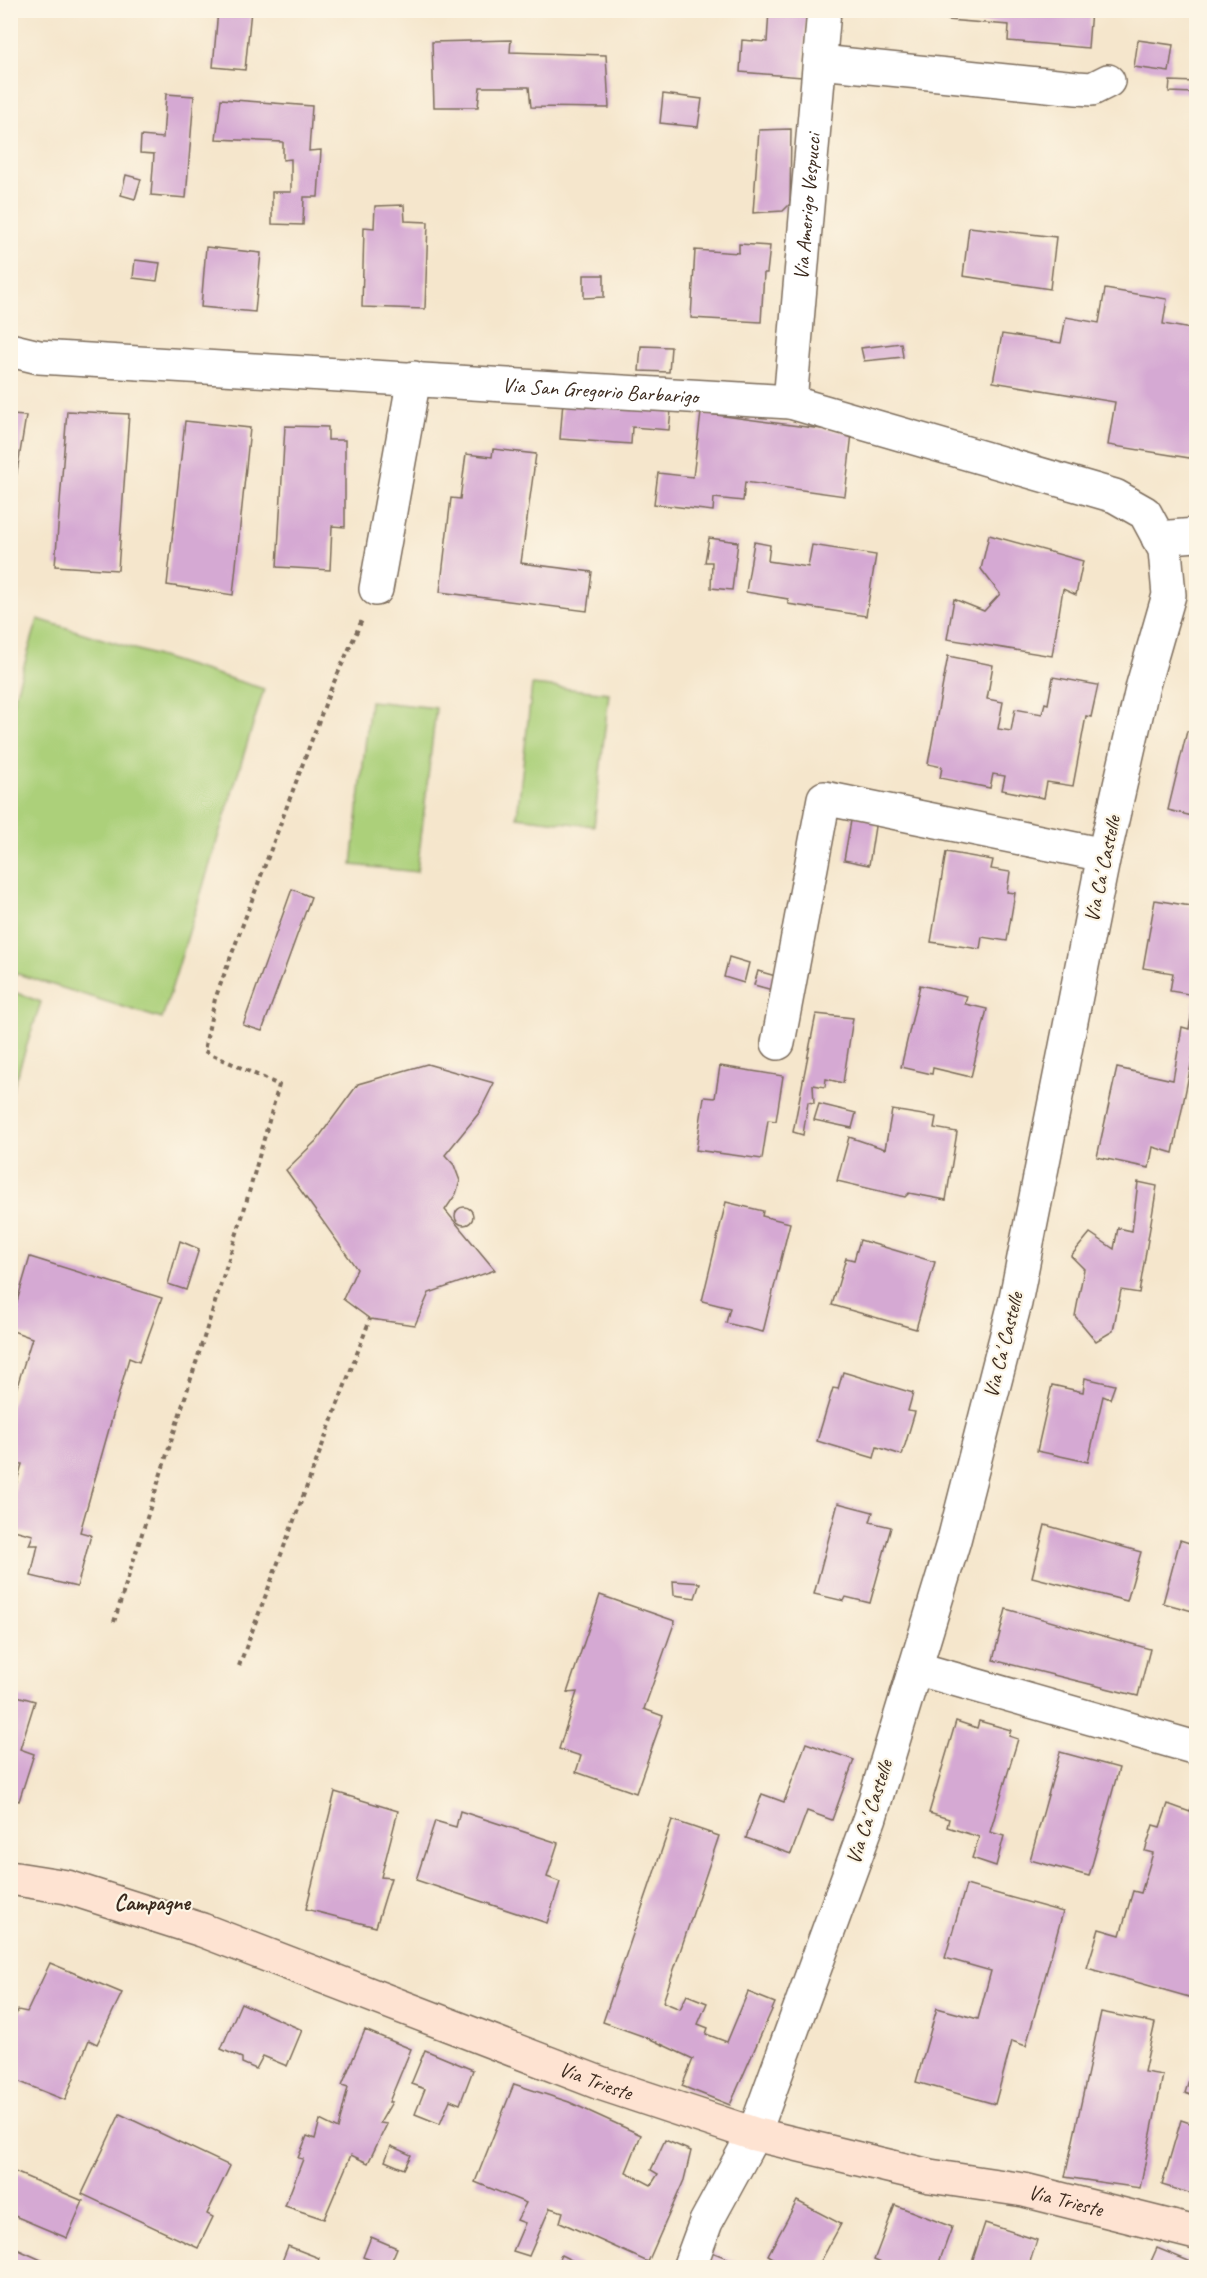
<svg xmlns="http://www.w3.org/2000/svg" width="1207" height="2278" viewBox="0 0 1207 2278" font-family="Caveat,sans-serif">
<rect width="100%" height="100%" fill="#fcf5e5"/>
<filter id="ink" filterUnits="userSpaceOnUse"><feTurbulence type="fractalNoise" baseFrequency=".0167" numOctaves="2"/><feDisplacementMap in="SourceGraphic" scale="12" xChannelSelector="R" yChannelSelector="G"/><feConvolveMatrix kernelMatrix="1 2 1 2 8 2 1 2 1" color-interpolation-filters="sRGB"/></filter>
<filter id="wash" filterUnits="userSpaceOnUse"><feTurbulence type="fractalNoise" baseFrequency=".008" numOctaves="4" result="noise"/><feDisplacementMap in="SourceGraphic" scale="24" xChannelSelector="R" yChannelSelector="G"/><feGaussianBlur stdDeviation="1.35" result="paint"/><feColorMatrix in="noise" values="0 0 0 0 0 0 0 0 0 0 0 0 0 0 0 0 0 1.4 0 .05"/><feComposite in="paint" operator="in"/></filter>
<g filter="url(#wash)">
<rect width="100%" height="100%" fill="#f5e6cc"/>
<g fill="#acd07a" stroke="#747d4c" stroke-width="1.5">
<polygon points="38,619 264,689 162,1019 11,972 11,709"/>
<polygon points="532,685 609,693 594,826 517,817"/>
<polygon points="370,701 436,708 417,872 352,865"/>
<polygon points="11,991 41,1002 11,1094 10,991"/>
</g>
<g id="blocks">
<g fill="#d5a9d3">
<polygon points="218,10 251,10 245,70 213,67"/>
<polygon points="769,10 807,10 802,77 740,72 742,40 767,42"/>
<polygon points="949,10 1091,10 1088,48 1008,41 1009,25 948,20"/>
<polygon points="511,40 510,52 606,55 609,108 531,107 529,87 480,87 478,107 434,107 432,42"/>
<polygon points="1138,40 1173,45 1169,72 1134,67"/>
<polygon points="1170,81 1195,82 1194,93 1169,92"/>
<polygon points="166,94 194,96 186,198 151,195 154,154 140,153 141,136 163,138"/>
<polygon points="663,94 702,99 698,127 660,123"/>
<polygon points="221,99 312,106 309,151 321,150 318,197 304,197 303,225 272,224 272,192 291,192 291,159 283,160 283,142 216,139"/>
<polygon points="791,129 790,204 783,211 753,213 759,130"/>
<polygon points="126,175 141,179 135,199 121,195"/>
<polygon points="404,205 405,221 428,222 425,309 362,307 364,227 374,228 375,206"/>
<polygon points="969,227 1056,237 1050,289 963,276"/>
<polygon points="739,244 770,246 767,273 764,273 761,322 691,318 695,250 739,253"/>
<polygon points="206,247 261,253 255,312 201,307"/>
<polygon points="135,260 160,263 157,281 133,278"/>
<polygon points="584,275 604,275 604,297 584,298"/>
<polygon points="1105,289 1167,299 1163,324 1196,330 1196,459 1108,445 1115,402 993,382 1002,334 1061,343 1066,317 1099,323"/>
<polygon points="901,343 903,357 864,361 861,348"/>
<polygon points="641,346 671,347 669,372 639,371"/>
<polygon points="563,401 671,410 669,430 632,427 631,444 560,439"/>
<polygon points="67,411 129,414 118,570 55,566"/>
<polygon points="701,413 852,433 845,496 745,482 743,501 714,498 713,511 654,504 658,473 693,477"/>
<polygon points="10,415 26,416 12,502 10,501"/>
<polygon points="185,421 250,428 233,595 167,585"/>
<polygon points="285,426 328,427 328,440 345,440 345,527 332,526 330,570 277,567"/>
<polygon points="493,449 536,454 521,563 592,572 587,611 440,592 451,498 460,499 466,454 492,457"/>
<polygon points="989,535 1083,561 1076,595 1063,589 1052,656 947,639 954,599 984,611 1000,594 981,569"/>
<polygon points="709,538 738,542 732,590 711,588 712,562 705,562"/>
<polygon points="754,542 770,545 768,561 808,567 812,545 876,555 866,616 788,604 788,599 746,592"/>
<polygon points="948,656 993,665 987,699 1003,702 998,729 1011,731 1015,709 1042,714 1045,703 1048,704 1053,677 1098,685 1091,717 1086,716 1073,786 1047,782 1044,798 1002,790 1005,776 993,774 990,788 940,778 942,767 928,764"/>
<polygon points="1187,731 1196,733 1196,817 1168,810"/>
<polygon points="852,815 876,820 869,865 844,860"/>
<polygon points="946,852 993,860 991,869 1010,872 1007,892 1015,893 1007,941 982,937 980,949 931,942"/>
<polygon points="292,889 311,897 262,1031 243,1025"/>
<polygon points="1155,900 1196,907 1196,1041 1173,1153 1153,1147 1149,1168 1097,1157 1117,1068 1173,1080 1182,1027 1189,1029 1195,995 1170,991 1173,973 1143,968"/>
<polygon points="729,957 749,963 744,983 724,977"/>
<polygon points="758,971 779,977 776,991 754,985"/>
<polygon points="920,985 967,996 965,1004 987,1009 971,1077 933,1068 932,1074 901,1067"/>
<polygon points="816,1014 853,1018 843,1083 826,1079 825,1087 813,1085 814,1103 808,1102 803,1135 793,1132"/>
<polygon points="427,1064 494,1083 479,1113 445,1155 454,1165 460,1181 456,1194 445,1210 495,1270 429,1293 415,1325 370,1319 343,1299 357,1269 286,1170 316,1141 358,1084"/>
<polygon points="720,1066 783,1076 776,1121 768,1120 762,1159 696,1150 704,1097 715,1098"/>
<polygon points="819,1104 856,1113 852,1128 814,1120"/>
<polygon points="892,1110 936,1117 934,1128 957,1132 946,1200 909,1193 905,1197 837,1181 849,1137 885,1149"/>
<polygon points="1138,1182 1157,1186 1139,1293 1121,1290 1113,1331 1096,1341 1075,1316 1084,1269 1071,1256 1090,1233 1114,1249 1118,1228 1132,1231"/>
<polygon points="726,1202 763,1211 762,1216 790,1223 763,1332 726,1323 730,1308 702,1301"/>
<circle cx="464" cy="1216" r="9"/>
<polygon points="860,1240 935,1262 916,1329 832,1305 846,1258 854,1260"/>
<polygon points="180,1241 199,1249 186,1290 168,1284"/>
<polygon points="30,1257 162,1298 139,1362 129,1358 80,1532 91,1535 77,1587 31,1576 38,1545 29,1545 33,1535 10,1529 10,1505 22,1464 10,1462 10,1409 32,1338 10,1330 10,1325"/>
<polygon points="843,1372 913,1393 908,1411 915,1412 902,1455 877,1447 874,1458 817,1441 833,1388 838,1389"/>
<polygon points="1085,1378 1115,1385 1110,1399 1103,1396 1088,1462 1037,1451 1052,1385 1083,1392"/>
<polygon points="838,1503 873,1512 870,1522 891,1527 870,1603 846,1597 844,1601 814,1594"/>
<polygon points="1045,1525 1141,1552 1127,1601 1032,1577"/>
<polygon points="1180,1540 1196,1545 1196,1612 1163,1603"/>
<polygon points="673,1581 700,1583 695,1598 674,1595"/>
<polygon points="600,1595 675,1621 644,1709 663,1716 636,1793 576,1772 581,1756 559,1749 577,1692 567,1693"/>
<polygon points="1006,1609 1150,1649 1138,1696 993,1660"/>
<polygon points="10,1694 35,1701 20,1749 34,1754 19,1801 10,1798"/>
<polygon points="956,1721 977,1728 979,1721 1011,1730 1009,1736 1018,1739 990,1832 1004,1836 996,1866 972,1858 979,1837 947,1827 949,1819 929,1813"/>
<polygon points="806,1743 854,1760 832,1820 807,1811 791,1854 746,1838 762,1794 784,1802"/>
<polygon points="1060,1752 1119,1768 1089,1876 1030,1860"/>
<polygon points="335,1792 398,1811 381,1877 391,1878 376,1927 306,1909"/>
<polygon points="1196,1794 1196,1999 1087,1968 1099,1929 1120,1935 1133,1891 1141,1893 1153,1853 1145,1851 1153,1825 1160,1827 1168,1804 1190,1812"/>
<polygon points="460,1811 558,1843 547,1877 560,1882 547,1923 416,1880 435,1821 456,1827"/>
<polygon points="672,1820 719,1836 663,2002 680,2009 687,1995 707,2003 698,2024 708,2028 706,2034 727,2042 748,1992 775,2003 730,2105 682,2086 693,2059 648,2038 603,2022"/>
<polygon points="966,1885 1063,1912 1026,2046 1012,2041 995,2104 916,2082 937,2008 978,2019 991,1971 945,1958"/>
<polygon points="50,1963 122,1993 97,2044 89,2040 65,2100 10,2078 10,2028 18,2010 27,2012"/>
<polygon points="241,2003 302,2030 287,2066 263,2056 256,2069 242,2063 242,2058 221,2049"/>
<polygon points="1101,2012 1155,2023 1144,2072 1163,2075 1140,2188 1065,2177"/>
<polygon points="365,2030 411,2049 389,2102 392,2102 380,2123 387,2124 368,2163 351,2155 324,2219 285,2206 303,2159 298,2158 307,2136 315,2139 320,2120 338,2129 348,2087 342,2085"/>
<polygon points="425,2050 473,2070 460,2104 450,2100 440,2124 415,2114 425,2089 411,2084"/>
<polygon points="1196,2057 1196,2097 1185,2093"/>
<polygon points="514,2084 569,2102 641,2135 626,2172 651,2185 658,2174 651,2170 665,2140 691,2151 684,2180 648,2262 560,2222 563,2212 550,2208 529,2256 513,2251 525,2223 517,2220 526,2203 475,2182"/>
<polygon points="120,2114 230,2166 207,2214 213,2217 198,2248 82,2194"/>
<polygon points="1181,2120 1196,2125 1196,2195 1162,2185"/>
<polygon points="391,2146 411,2155 404,2169 385,2161"/>
<polygon points="10,2170 83,2201 67,2238 10,2214"/>
<polygon points="797,2201 841,2224 817,2268 790,2268 768,2255"/>
<polygon points="895,2205 952,2227 937,2268 893,2268 874,2260"/>
<polygon points="985,2223 1037,2240 1028,2268 970,2268"/>
<polygon points="371,2237 397,2248 389,2267 363,2257"/>
<polygon points="10,2246 59,2268 10,2268"/>
<polygon points="288,2246 319,2258 316,2268 291,2268 281,2264"/>
<polygon points="702,2248 749,2267 749,2268 694,2268"/>
<polygon points="1157,2248 1196,2264 1195,2268 1148,2268"/>
<polygon points="561,2255 587,2268 555,2268"/>
</g>
</g>
</g>
<g filter="url(#ink)">
<use href="#blocks" fill-opacity="0" stroke="#7c6c5b" stroke-width="1.5"/>
<g fill="none" stroke-linecap="round" stroke-linejoin="round">
<g stroke="#7c6c5b" stroke-width="36">
<g id="street">
<polyline points="820,62 1077,88 1092,89 1108,81"/>
<path id="s1" d="M10 350 39 357 790 402 1115 496 1145 513 1165 550 1169 595 1143 685 1104 855 1015 1303 954 1540 870 1817 754 2134 706 2222 689 2268"/>
<path id="s2" d="M790 402 824 10"/>
<polyline points="1158,538 1196,535"/>
<polyline points="376,589 414,378"/>
<polyline points="778,1043 824,798 1104,855"/>
<polyline points="915,1668 1196,1748"/>
</g>
</g>
<g stroke="#7c6c5b" stroke-width="36">
<g id="secondary">
<path id="s3" d="M10 1878 67 1887 202 1930 600 2083 754 2134 930 2176 1024 2190 1196 2233"/>
</g>
</g>
<g stroke="#7c6c5b" stroke-width="4" stroke-dasharray="4.5 4.5" stroke-linecap="butt">
<polyline points="114,1622 243,1214 279,1085 204,1051 215,999 330,691 362,620"/>
<polyline points="239,1666 370,1319"/>
</g>
<use href="#street" stroke="#fff" stroke-width="33"/>
<use href="#secondary" stroke="#fee3d2" stroke-width="33"/>
</g>
</g>
<g text-anchor="middle" dominant-baseline="central" stroke-width="4.5" stroke-linejoin="round" paint-order="stroke">
<g font-size="21" fill="#3b2a1e" stroke="#fcf5e5">
<text stroke="none"><textPath href="#s2" startOffset="196">Via Amerigo Vespucci</textPath></text>
<text stroke="none"><textPath href="#s1" startOffset="592">Via San Gregorio Barbarigo</textPath></text>
<text transform="translate(1102 869) rotate(-78)">Via Ca' Castelle</text>
<text transform="translate(1003 1345) rotate(-76)">Via Ca' Castelle</text>
<text transform="translate(869 1812) rotate(-72)">Via Ca' Castelle</text>
<text stroke="none"><textPath href="#s3" startOffset="621">Via Trieste</textPath></text>
<text stroke="none"><textPath href="#s3" startOffset="1107">Via Trieste</textPath></text>
</g>
<g font-size="22" font-weight="bold" fill="#3b2a1e" stroke="#fcf5e5">
<text x="152" y="1903">Campagne</text>
</g>
</g>
<rect width="1207" height="2278" fill="none" stroke="#fcf5e5" stroke-width="36"/>
</svg>
